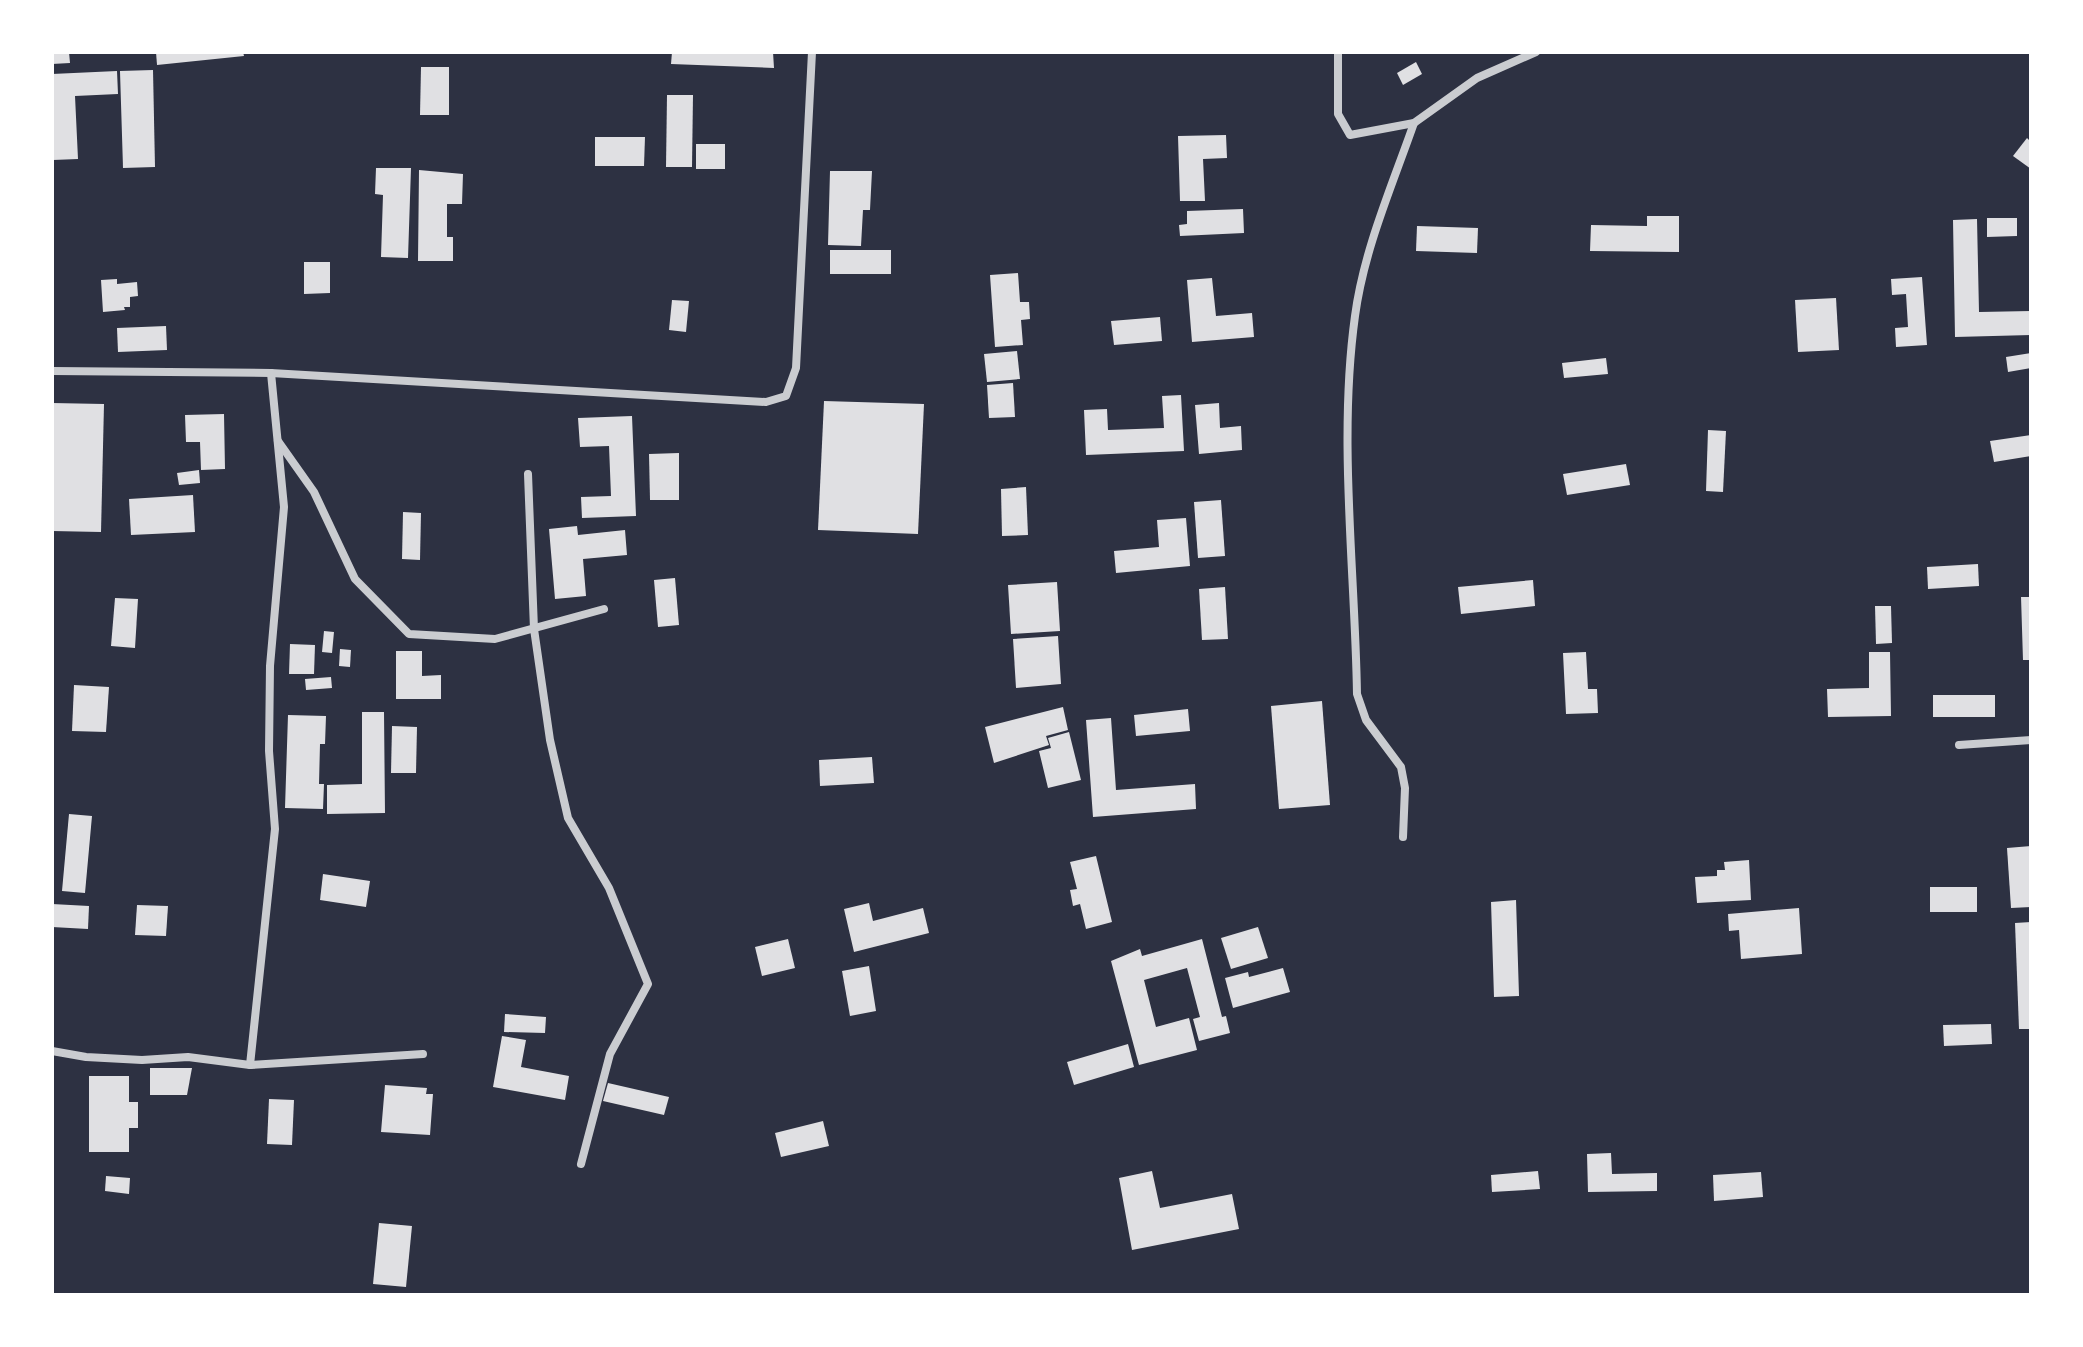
<svg xmlns="http://www.w3.org/2000/svg" width="2083" height="1347" viewBox="0 0 2083 1347" font-family="'Work Sans',sans-serif">
<rect width="100%" height="100%" fill="#2d3142"/>
<g fill="#e0e0e3">
<polygon points="52,52 69,52 70,63 52,64"/>
<polygon points="156,52 243,52 244,56 157,65"/>
<polygon points="672,52 773,52 774,68 671,64"/>
<polygon points="1416,62 1422,74 1403,85 1397,73"/>
<polygon points="421,67 449,67 449,115 420,115"/>
<polygon points="153,70 155,167 123,168 120,71"/>
<polygon points="117,71 118,94 75,96 78,159 53,160 52,74"/>
<polygon points="667,95 693,95 692,167 666,167"/>
<polygon points="1226,135 1227,158 1203,159 1205,201 1180,201 1178,136"/>
<polygon points="595,137 645,137 644,166 595,166"/>
<polygon points="2027,138 2031,142 2031,169 2013,156"/>
<rect x="696" y="144" width="29" height="25"/>
<polygon points="376,168 411,168 408,258 381,257 383,195 375,194"/>
<polygon points="419,170 463,174 462,204 447,204 447,237 453,237 453,261 418,261"/>
<polygon points="830,171 872,171 870,210 863,210 861,246 828,245"/>
<polygon points="1243,209 1244,233 1180,236 1179,225 1187,224 1187,211"/>
<polygon points="1647,216 1679,216 1679,252 1590,251 1591,225 1647,226"/>
<polygon points="1987,218 2017,218 2017,236 1987,237"/>
<polygon points="1977,219 1979,312 2031,311 2031,335 1955,337 1953,220"/>
<polygon points="1417,226 1478,228 1477,253 1416,251"/>
<rect x="830" y="250" width="61" height="24"/>
<polygon points="304,262 330,262 330,293 304,294"/>
<polygon points="1018,273 1020,302 1029,302 1030,319 1021,320 1023,345 995,347 990,275"/>
<polygon points="1922,277 1927,345 1896,347 1895,328 1908,327 1906,294 1892,295 1891,279"/>
<polygon points="1212,278 1216,316 1252,313 1254,337 1192,342 1187,280"/>
<polygon points="117,279 117,284 137,282 138,296 130,297 130,307 124,307 125,310 103,312 101,280"/>
<polygon points="1836,298 1839,350 1798,352 1795,300"/>
<polygon points="672,300 689,301 686,332 669,330"/>
<polygon points="1160,317 1162,341 1114,345 1111,321"/>
<polygon points="166,326 167,350 118,352 117,328"/>
<polygon points="1017,351 1020,379 987,382 984,354"/>
<polygon points="2031,353 2031,368 2008,372 2006,357"/>
<polygon points="1606,358 1608,374 1564,378 1562,363"/>
<polygon points="1013,383 1015,417 989,418 987,385"/>
<polygon points="1181,395 1184,451 1086,455 1084,410 1107,409 1108,430 1164,428 1162,396"/>
<polygon points="824,401 924,404 918,534 818,530"/>
<polygon points="52,403 104,404 101,532 52,531"/>
<polygon points="1219,403 1220,428 1241,426 1242,450 1199,454 1195,405"/>
<polygon points="224,414 225,469 201,470 200,442 186,442 185,415"/>
<polygon points="632,416 636,516 582,518 581,497 611,496 609,446 580,447 578,418"/>
<polygon points="1708,430 1726,431 1723,492 1706,491"/>
<polygon points="2031,435 2031,456 1994,462 1990,441"/>
<polygon points="679,453 679,500 650,500 649,454"/>
<polygon points="1626,464 1630,485 1567,495 1563,474"/>
<polygon points="199,470 200,483 179,485 177,473"/>
<polygon points="1026,487 1028,535 1002,536 1001,489"/>
<polygon points="193,495 195,532 131,535 129,499"/>
<polygon points="1221,500 1225,556 1198,558 1194,502"/>
<polygon points="403,512 421,513 420,560 402,559"/>
<polygon points="1186,518 1190,566 1116,573 1114,551 1159,547 1157,520"/>
<polygon points="577,526 578,535 625,530 627,555 583,559 586,596 555,599 549,529"/>
<polygon points="1978,564 1979,586 1928,589 1927,567"/>
<polygon points="675,578 679,625 658,627 654,580"/>
<polygon points="1533,580 1535,606 1461,614 1458,587"/>
<polygon points="1057,582 1060,631 1011,634 1008,585"/>
<polygon points="1225,587 1228,639 1202,640 1199,589"/>
<polygon points="2021,597 2031,597 2031,660 2023,660"/>
<polygon points="115,598 138,599 135,648 111,646"/>
<polygon points="1875,606 1891,606 1892,643 1876,644"/>
<polygon points="324,631 334,632 332,653 322,652"/>
<polygon points="1058,636 1061,684 1016,688 1013,639"/>
<polygon points="290,644 315,645 314,674 289,674"/>
<polygon points="340,649 351,650 350,667 339,666"/>
<polygon points="396,651 422,651 422,676 441,675 441,699 396,699"/>
<polygon points="1586,652 1588,689 1597,689 1598,713 1566,714 1563,653"/>
<polygon points="1869,652 1890,652 1891,716 1828,717 1827,689 1869,688"/>
<polygon points="331,677 332,688 306,690 305,679"/>
<polygon points="74,685 109,687 106,732 72,731"/>
<rect x="1933" y="695" width="62" height="22"/>
<polygon points="1322,701 1330,805 1279,809 1271,706"/>
<polygon points="1063,707 1068,730 1046,736 1049,745 994,763 985,727"/>
<polygon points="1188,709 1190,731 1136,736 1134,715"/>
<polygon points="362,712 384,712 385,813 327,814 327,785 362,784"/>
<polygon points="288,715 326,716 325,744 320,744 319,784 324,784 323,809 285,808"/>
<polygon points="1111,718 1116,790 1195,784 1196,809 1093,817 1086,720"/>
<polygon points="392,726 417,727 416,773 391,773"/>
<polygon points="1069,732 1081,780 1048,788 1039,751 1051,748 1048,738"/>
<polygon points="872,757 874,783 820,786 819,760"/>
<polygon points="69,814 92,816 85,893 62,891"/>
<polygon points="2031,846 2031,907 2011,908 2007,848"/>
<polygon points="1096,856 1112,922 1086,929 1080,904 1073,906 1070,890 1077,889 1070,862"/>
<polygon points="1749,860 1751,900 1697,903 1695,877 1717,876 1717,870 1725,870 1724,862"/>
<polygon points="323,874 370,881 366,907 320,900"/>
<rect x="1930" y="887" width="47" height="25"/>
<polygon points="1516,900 1519,996 1494,997 1491,902"/>
<polygon points="869,903 873,921 923,908 929,933 854,952 844,909"/>
<polygon points="52,904 89,906 88,929 52,927"/>
<polygon points="137,905 168,906 166,936 135,935"/>
<polygon points="1799,908 1802,954 1741,959 1739,930 1729,931 1728,914"/>
<polygon points="2031,922 2031,1029 2019,1029 2015,923"/>
<polygon points="1258,927 1268,958 1231,969 1221,938"/>
<polygon points="788,939 795,968 762,976 755,947"/>
<polygon points="1202,939 1222,1017 1226,1016 1230,1033 1199,1041 1193,1019 1200,1017 1187,968 1144,980 1156,1027 1189,1018 1197,1050 1139,1065 1111,961 1140,949 1142,956"/>
<polygon points="869,966 876,1011 850,1016 842,971"/>
<polygon points="1283,968 1290,992 1233,1008 1225,978 1248,972 1249,977"/>
<polygon points="505,1014 546,1017 545,1033 504,1032"/>
<polygon points="1991,1024 1992,1044 1944,1046 1943,1025"/>
<polygon points="502,1036 526,1040 521,1067 569,1076 565,1100 493,1087"/>
<polygon points="1128,1044 1134,1067 1074,1085 1067,1062"/>
<polygon points="150,1068 192,1068 187,1095 150,1095"/>
<polygon points="89,1076 129,1076 129,1102 138,1102 138,1128 129,1128 129,1152 89,1152"/>
<polygon points="608,1083 669,1097 664,1115 603,1101"/>
<polygon points="385,1085 427,1088 426,1094 433,1094 430,1135 381,1132"/>
<polygon points="269,1099 294,1100 292,1145 267,1144"/>
<polygon points="823,1121 829,1146 781,1157 775,1133"/>
<polygon points="1611,1153 1612,1174 1657,1173 1657,1191 1588,1192 1587,1154"/>
<polygon points="1152,1171 1160,1208 1232,1194 1239,1229 1132,1250 1119,1178"/>
<polygon points="1538,1171 1540,1189 1492,1192 1491,1175"/>
<polygon points="1761,1172 1763,1197 1714,1201 1713,1175"/>
<polygon points="106,1176 130,1178 129,1194 105,1191"/>
<polygon points="379,1223 412,1226 406,1287 373,1284"/>
</g>
<g fill="none" stroke-linecap="round" stroke-linejoin="round">
<g stroke="#caccd0" stroke-width="8">
<polyline points="1338,52 1338,114 1350,135 1414,123 1477,78 1536,52"/>
<polyline points="52,371 271,373 766,402 786,396 796,368 812,52"/>
<polyline points="278,441 314,492 355,579 409,634 495,639 604,609"/>
<polyline points="528,474 534,629 550,740 568,818 609,888 648,984 610,1054 581,1164"/>
<polyline points="1959,745 2031,740"/>
<path d="M1403 837 1405 788 1401 767 1366 720 1357 694C1355 569 1338 439 1355 316 1364 249 1392 186 1414 123"/>
<polyline points="52,1051 86,1057 142,1060 188,1057 250,1065 423,1054"/>
<polyline points="250,1065 275,829 269,751 270,666 284,507 271,373"/>
</g>
</g>
<rect width="2083" height="1347" fill="none" stroke="#ffffff" stroke-width="108"/>
</svg>
